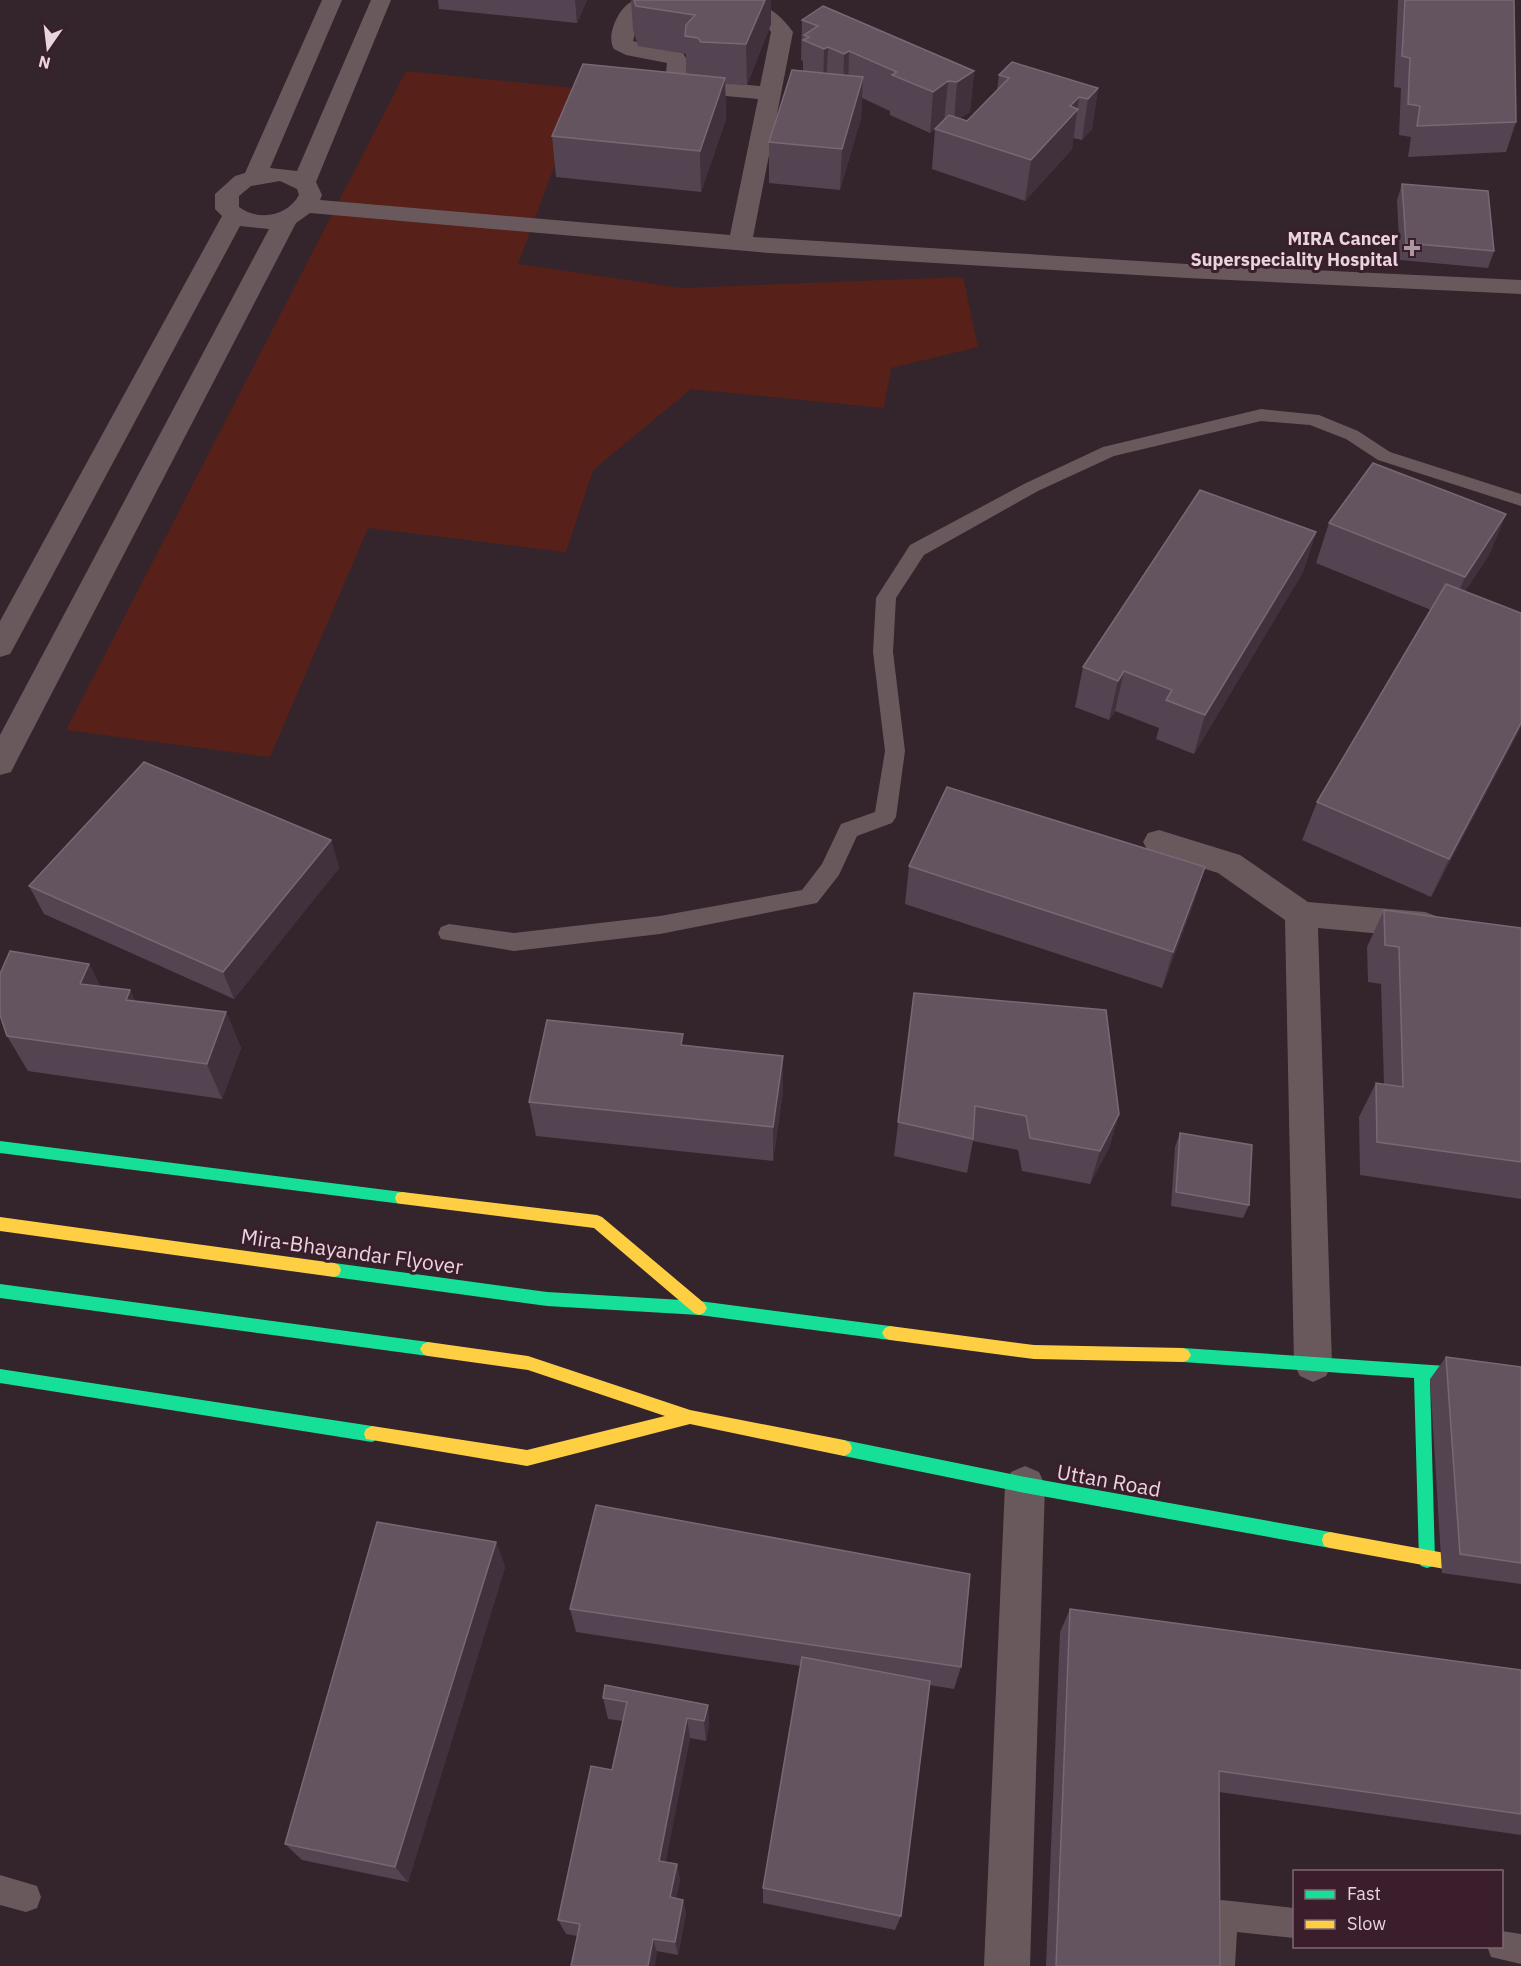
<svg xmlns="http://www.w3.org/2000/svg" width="1521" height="1966" viewBox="0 0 1521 1966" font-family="'IBM Plex Sans',sans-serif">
<rect width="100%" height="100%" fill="#34242c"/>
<polygon fill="#572119" points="406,71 583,89 518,264 682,288 963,277 978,347 891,368 884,408 691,389 593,470 566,552 368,528 270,757 66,730"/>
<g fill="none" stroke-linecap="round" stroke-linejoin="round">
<g fill="#6a595c" fill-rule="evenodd">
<polygon points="1261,409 1319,415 1358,431 1390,452 1521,494 1521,506 1378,460 1346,439 1310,425 1261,421 1114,456 1038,491 924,555 896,598 893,652 905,751 896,817 892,823 857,836 839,875 817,903 660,934 514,951 441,939 438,933 441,927 449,924 514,933 660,916 802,890 822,864 841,824 875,812 885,751 873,652 876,598 910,545 1026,483 1103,447"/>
<polygon points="0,1875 37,1886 41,1897 37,1908 26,1912 0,1905"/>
<polygon points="1222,1900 1294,1908 1294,1938 1237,1932 1235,1966 1205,1966 1207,1915 1211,1904"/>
<polygon points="1502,1931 1521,1934 1521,1964 1491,1957 1487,1946 1502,1946"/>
</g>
<g fill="#6a595c" fill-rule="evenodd">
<path d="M322 0H342L270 168 297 171 371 0H391L316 182 322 195 320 200 730 235 758 99 672 91 665 81 667 63 626 55 614 49C605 36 620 3 636 0 643 0 653 0 660 0L639 18 633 41 683 53 690 65 687 80 760 86 771 32C758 10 737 10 715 4L712 0C749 0 770 0 793 32L753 237 1187 264 1521 280V294L1187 278 769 253 310 213 296 223 15 764 11 772 0 775V735L269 229 240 226 14 647 10 654 0 657V621L222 216 215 209V194L235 176 245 173ZM280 181 297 189 299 195C287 217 258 221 239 207V196L251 186Z"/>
<polygon points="1159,830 1240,855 1308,902 1425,912 1436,916 1441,925 1436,934 1425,938 1318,928 1332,1364 1326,1376 1313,1382 1300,1376 1294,1364 1285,920 1218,873 1148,851 1143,842 1148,833"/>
<polygon points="1025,1466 1039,1472 1045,1485 1030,1966 984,1966 1005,1485 1011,1472"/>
</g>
<g fill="#16e098" fill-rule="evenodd">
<polygon points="0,1141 402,1192 407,1193 409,1198 407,1203 402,1204 0,1153"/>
<polygon points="334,1263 547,1292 699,1301 890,1326 895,1328 898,1333 895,1338 890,1340 699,1315 547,1306 334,1277 329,1275 327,1270 329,1265"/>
<polygon points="0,1284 428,1342 433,1344 436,1349 433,1354 428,1356 0,1298"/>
<polygon points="1183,1348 1446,1366 1521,1377 1521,1391 1430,1379 1435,1560 1433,1566 1427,1568 1421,1566 1419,1560 1414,1378 1183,1362 1178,1360 1175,1355 1178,1350"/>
<polygon points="0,1369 372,1426 378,1429 380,1434 378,1439 372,1442 0,1383"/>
<polygon points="844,1440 1025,1477 1330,1532 1336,1534 1338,1540 1336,1546 1330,1548 1025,1493 844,1456 838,1453 836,1448 838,1443"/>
</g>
<g fill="#ffcf43" fill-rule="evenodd">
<polygon points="402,1192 597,1215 602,1217 704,1303 707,1308 704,1313 699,1315 694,1313 594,1228 402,1204 397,1203 395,1198 397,1193"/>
<polygon points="0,1217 334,1263 339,1265 341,1270 339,1275 334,1277 0,1231"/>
<polygon points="890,1326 1034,1345 1183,1348 1188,1350 1191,1355 1188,1360 1183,1362 1034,1359 890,1340 885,1338 882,1333 885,1328"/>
<polygon points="428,1342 528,1356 690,1410 844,1440 850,1443 852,1448 850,1453 844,1456 690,1424 527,1466 366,1439 364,1434 366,1429 372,1426 527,1450 665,1416 528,1370 428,1356 423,1354 420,1349 423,1344"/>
<polygon points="1330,1532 1521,1567 1521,1583 1330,1548 1324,1546 1322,1540 1324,1534"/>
</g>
</g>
<g fill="#544451">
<polygon points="438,0 587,0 577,23 439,9"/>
<polygon points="631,0 771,0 771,24 747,85 725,84 726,119 701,192 556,177 552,136 686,74 686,54 638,46 633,30"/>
<polygon points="1398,0 1514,0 1516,122 1506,152 1408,157 1411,137 1399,135 1401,88 1394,87"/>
<polygon points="802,20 974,71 970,112 960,118 967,121 997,91 999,75 1098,88 1092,129 1082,140 1073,138 1072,149 1025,201 932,169 935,129 930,133 890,115 890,111 862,98 861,118 840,190 769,183 769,142 803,71 803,61 801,60"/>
<polygon points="1402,184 1494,251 1488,268 1400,260 1397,200"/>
<polygon points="1506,514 1489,555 1465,591 1521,727 1431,897 1302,840 1317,802 1431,610 1316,563 1329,523"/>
<polygon points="1316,532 1303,572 1194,754 1156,739 1159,728 1115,711 1109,720 1075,707 1083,667"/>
<polygon points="331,840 339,868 234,999 44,914 29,886"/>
<polygon points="909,866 1205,867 1193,905 1162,988 905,904"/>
<polygon points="1384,910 1521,928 1521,1199 1360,1175 1359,1117 1376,1083 1384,1084 1381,984 1368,982 1367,947"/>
<polygon points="89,964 100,986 130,990 135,1001 226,1012 241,1048 222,1099 28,1071 7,1036"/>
<polygon points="914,993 1119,1114 1109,1148 1090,1184 1022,1171 1018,1150 973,1141 967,1173 894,1156"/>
<polygon points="684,1046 783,1091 773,1161 536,1136 529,1102"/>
<polygon points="1180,1133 1249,1205 1243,1218 1171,1206 1175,1147"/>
<polygon points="1446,1357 1521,1367 1521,1584 1442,1573 1430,1379"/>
<polygon points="496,1542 505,1567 408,1882 302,1860 285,1844"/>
<polygon points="570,1609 961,1667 954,1689 929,1685 901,1916 895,1930 763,1903 763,1888 801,1666 576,1632"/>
<polygon points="1070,1609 1521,1670 1521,1835 1219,1792 1220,1966 1046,1966 1060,1632"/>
<polygon points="603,1698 708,1705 709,1725 706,1741 690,1738 665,1862 677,1864 680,1880 676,1898 683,1900 686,1914 678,1955 566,1934 558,1920 612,1770 623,1721 608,1719"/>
</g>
<g fill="#41313c">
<polygon points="575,0 587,0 577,23"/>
<polygon points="765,0 771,0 771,24 747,85 746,44"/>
<polygon points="828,47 826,88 823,90 824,49"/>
<polygon points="849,51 848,92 843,95 844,54"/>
<polygon points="974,71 970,112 954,123 957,82"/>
<polygon points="863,77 861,118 840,190 842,149"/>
<polygon points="725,78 726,119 701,192 700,151"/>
<polygon points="948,81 944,122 930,133 933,92"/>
<polygon points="1098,88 1092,129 1082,140 1088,99"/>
<polygon points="1079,97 1072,149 1025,201 1031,160 1070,106"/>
<polygon points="1506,514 1489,555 1448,617 1465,577"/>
<polygon points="1316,532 1303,572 1194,754 1205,715"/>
<polygon points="1124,671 1115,711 1109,720 1118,681"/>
<polygon points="1521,723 1521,727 1431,897 1449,859"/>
<polygon points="331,840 339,868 234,999 223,972"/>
<polygon points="1205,867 1193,905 1162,988 1173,952"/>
<polygon points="89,964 107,1000 80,984"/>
<polygon points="130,990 147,1026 126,1000"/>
<polygon points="226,1012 241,1048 222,1099 207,1064"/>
<polygon points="783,1056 783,1091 773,1161 773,1127"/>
<polygon points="1119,1114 1109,1148 1090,1184 1100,1151"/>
<polygon points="496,1542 505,1567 408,1882 395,1867"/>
<polygon points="708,1705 709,1725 706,1741 704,1721"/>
<polygon points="687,1718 690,1738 663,1877 659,1861"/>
<polygon points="677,1864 680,1880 673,1912 670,1897"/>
<polygon points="683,1900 686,1914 678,1955 675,1942"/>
<polygon points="653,1939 657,1952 655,1966 648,1966"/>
</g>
<g fill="#645460" stroke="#796874" stroke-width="1.5">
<polygon points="634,0 765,0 746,44 701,42 698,38 685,36 686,25 695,15 636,6"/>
<polygon points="1405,0 1514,0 1516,122 1417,126 1420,106 1408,104 1410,58 1402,56"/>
<polygon points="823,6 974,71 957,82 948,81 933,92 892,75 897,72 849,51 844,54 828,47 824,49 803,40 809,37 804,35 818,26 802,20"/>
<polygon points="1012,62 1098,88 1088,99 1079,97 1070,106 1078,109 1031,160 935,129 949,115 967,121 1009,78 999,75"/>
<polygon points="583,64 725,78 700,151 552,136"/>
<polygon points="792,70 863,77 842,149 769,142"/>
<polygon points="1402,184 1488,191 1494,251 1406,243"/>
<polygon points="1373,463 1506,514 1465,577 1329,523"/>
<polygon points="1200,490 1316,532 1205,715 1166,700 1172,690 1124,671 1118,681 1083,667"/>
<polygon points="1446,584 1521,613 1521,723 1449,859 1317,802"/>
<polygon points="144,762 331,840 223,972 29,886"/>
<polygon points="947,787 1205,867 1173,952 909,866"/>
<polygon points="1384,910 1521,928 1521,1162 1377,1142 1376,1083 1403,1087 1399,947 1385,945"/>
<polygon points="10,951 89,964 80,984 130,990 126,1000 226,1012 207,1064 7,1036 0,1015 0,974"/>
<polygon points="914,993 1106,1010 1119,1114 1100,1151 1030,1138 1026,1116 975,1106 973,1139 898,1122"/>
<polygon points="547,1020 683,1034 681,1045 783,1056 773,1127 529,1102"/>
<polygon points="1180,1133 1252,1145 1249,1205 1176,1192"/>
<polygon points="1446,1357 1521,1367 1521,1563 1460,1554"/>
<polygon points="596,1505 970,1574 961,1667 570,1609"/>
<polygon points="377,1522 496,1542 395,1867 285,1844"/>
<polygon points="1070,1609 1521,1670 1521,1814 1219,1771 1220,1966 1056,1966"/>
<polygon points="802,1657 930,1681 901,1916 763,1888"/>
<polygon points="605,1685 708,1705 704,1721 687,1718 659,1861 677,1864 670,1897 683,1900 675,1942 653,1939 648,1966 571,1966 580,1924 558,1920 591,1766 612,1770 627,1702 603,1698"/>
</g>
<path fill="#aa97a0" stroke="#3a1e2c" stroke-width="2" d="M1409 239h6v6h6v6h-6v6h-6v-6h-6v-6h6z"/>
<g text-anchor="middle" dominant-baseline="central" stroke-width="6" stroke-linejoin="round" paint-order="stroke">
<g font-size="18" font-weight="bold" fill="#e9d5de" stroke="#3a1e2c" text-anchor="end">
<text x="1398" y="238">MIRA Cancer<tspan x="1398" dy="21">Superspeciality Hospital</tspan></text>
</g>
<g font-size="21" fill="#e9d5de" stroke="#3a1e2c">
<text transform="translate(352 1251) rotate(8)">Mira-Bhayandar Flyover</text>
<text transform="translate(1109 1480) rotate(10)">Uttan Road</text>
</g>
</g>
<rect x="1293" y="1870" width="210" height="78" fill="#3a1e2c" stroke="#806773" stroke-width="1.5"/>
<rect x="1305" y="1890" width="30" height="9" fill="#16e098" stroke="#806773" stroke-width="1.5"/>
<text x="1347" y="1900" font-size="18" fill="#e9d5de">Fast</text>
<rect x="1305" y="1920" width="30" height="9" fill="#ffcf43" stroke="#806773" stroke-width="1.5"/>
<text x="1347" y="1930" font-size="18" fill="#e9d5de">Slow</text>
<g transform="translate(48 48) rotate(194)" stroke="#3a1e2c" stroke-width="4.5" paint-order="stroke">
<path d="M0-4.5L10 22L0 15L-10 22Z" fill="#e9d5de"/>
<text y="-9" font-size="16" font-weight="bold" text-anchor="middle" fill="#e9d5de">N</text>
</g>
</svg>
